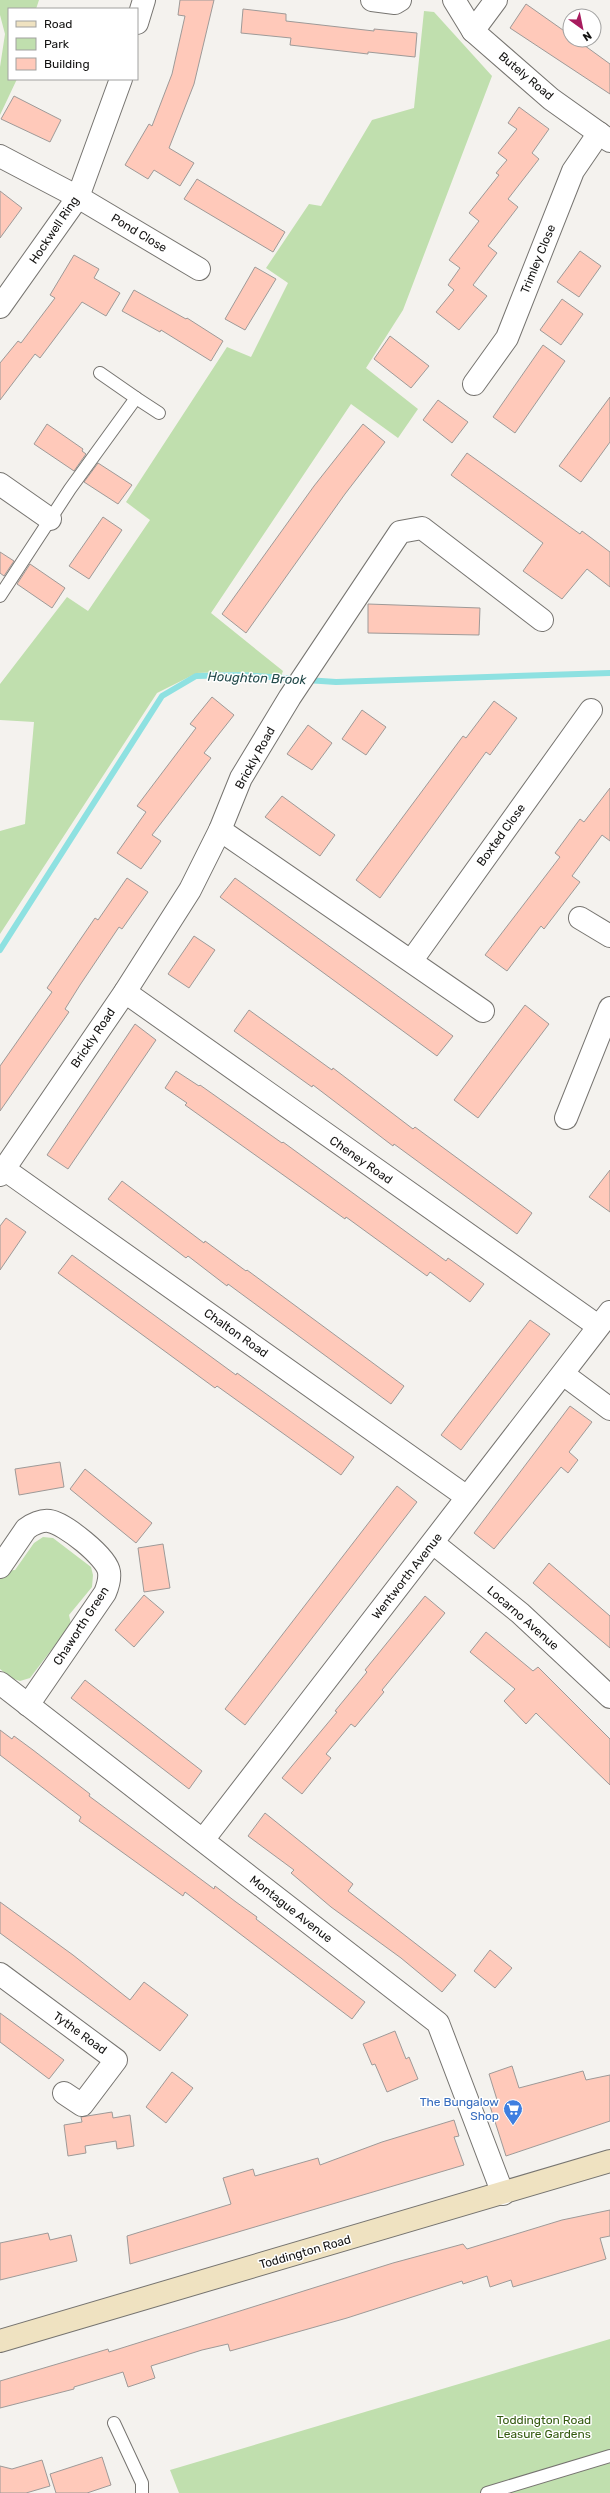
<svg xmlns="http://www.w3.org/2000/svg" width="610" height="2493" viewBox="0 0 610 2493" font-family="Rubik,sans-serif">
<rect width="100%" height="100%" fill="#f4f2ee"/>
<g fill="#c0dfae">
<polygon points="0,0 39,0 36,9 9,9 9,79 17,79 0,115 0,67 5,34 0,15"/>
<polygon points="424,11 434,12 492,76 403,310 366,368 418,409 398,438 351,404 211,613 283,671 281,676 228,672 197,673 157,693 0,934 0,831 25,824 34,722 0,720 0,684 67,597 88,611 150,520 126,502 227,347 251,357 288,283 266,268 309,204 321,206 372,120 414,108"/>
<polygon points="43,1537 53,1538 91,1567 93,1575 92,1587 69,1615 71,1624 30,1678 20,1681 11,1678 0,1669 0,1576 4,1571 15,1570 34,1543"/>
<polygon points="610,2339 610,2493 179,2493 170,2470"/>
</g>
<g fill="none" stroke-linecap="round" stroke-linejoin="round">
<g stroke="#8ee1e1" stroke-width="6">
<polyline points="306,680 336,682 610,673"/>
<polyline points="0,950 162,696 196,676 243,675 297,679"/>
</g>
</g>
<g fill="#ffc9ba" stroke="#9e9a98">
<polygon points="180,0 214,0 194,84 169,148 194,163 180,186 154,170 148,179 125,165 149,124 152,126 172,74 185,16 178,15"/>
<polygon points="526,4 570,35 570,40 577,40 610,64 610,94 510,28"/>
<polygon points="243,9 286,14 286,21 374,31 374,29 417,33 415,57 368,52 368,54 290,45 291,38 241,33"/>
<polygon points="14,96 61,120 50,142 1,119"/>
<polygon points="519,107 549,129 532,153 539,159 508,199 518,207 488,246 497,253 473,285 487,296 459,330 436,312 454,290 448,285 460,268 449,260 479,221 469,213 499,175 496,173 507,160 498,153 517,129 508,123"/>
<polygon points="197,179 285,232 273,252 184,199"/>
<polygon points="0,191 22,208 0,238"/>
<polygon points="580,251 601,266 579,297 557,282"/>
<polygon points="74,255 99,269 94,278 120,293 106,316 82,302 40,358 35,354 0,400 0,363 18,341 21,343 55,298 50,295"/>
<polygon points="255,267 276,279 245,330 225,319"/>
<polygon points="134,290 186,319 187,318 223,341 211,361 161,330 160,332 122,311"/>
<polygon points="562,299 583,314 561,345 540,330"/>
<polygon points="390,336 429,366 411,388 374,359"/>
<polygon points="543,345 565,361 515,433 493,417"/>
<polygon points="610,397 610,442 581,482 559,466"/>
<polygon points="438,400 468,422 452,443 423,420"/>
<polygon points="47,424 83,449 82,451 86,454 74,471 34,444"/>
<polygon points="363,424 385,442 345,494 246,633 222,614 314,486"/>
<polygon points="467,453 580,534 582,531 610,552 610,587 587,569 562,599 523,571 543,543 451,475"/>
<polygon points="98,463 132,485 118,504 84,482"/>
<polygon points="103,517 122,530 89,579 69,566"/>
<polygon points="0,552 14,561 4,576 0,573"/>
<polygon points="30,564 65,588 52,608 17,584"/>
<polygon points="368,604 480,608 479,635 368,633"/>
<polygon points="212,697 234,715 204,753 211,758 152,835 161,841 141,869 117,853 146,812 137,806 196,728 190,724"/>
<polygon points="494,701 517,718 490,755 486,752 380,898 356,880 463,736 466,738"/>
<polygon points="362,710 386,727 366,755 342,739"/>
<polygon points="308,725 332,743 312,770 287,754"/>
<polygon points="610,788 610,841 602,835 572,876 580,882 544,929 541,926 507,971 485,955 560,857 555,853 580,819 584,822"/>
<polygon points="282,796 335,835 320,856 265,817"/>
<polygon points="127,878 148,892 122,929 119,927 80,985 65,1009 69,1012 0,1111 0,1066 52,992 47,988 95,918 98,920"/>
<polygon points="235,878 453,1036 437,1056 220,897"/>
<polygon points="194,936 215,950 189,988 168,974"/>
<polygon points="525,1005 549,1024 478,1118 454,1100"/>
<polygon points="249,1010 332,1070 333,1068 413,1129 415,1127 532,1213 517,1234 394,1144 393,1146 313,1085 312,1087 234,1031"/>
<polygon points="135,1024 156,1040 68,1169 47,1155"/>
<polygon points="176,1071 199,1086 200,1085 282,1143 283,1142 446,1261 448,1258 484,1284 470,1302 430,1272 427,1276 346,1217 345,1219 185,1105 187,1103 165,1088"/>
<polygon points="610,1170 610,1212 589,1197"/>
<polygon points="122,1181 204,1243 205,1241 246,1271 247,1270 404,1386 391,1404 228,1284 227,1286 188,1256 186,1258 108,1199"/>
<polygon points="6,1218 26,1232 0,1270 0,1226"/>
<polygon points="72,1255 236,1375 237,1373 354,1457 341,1475 217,1386 215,1388 58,1273"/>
<polygon points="530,1320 550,1334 461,1450 441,1435"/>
<polygon points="570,1406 592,1422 569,1452 578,1460 568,1473 561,1467 494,1549 474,1533"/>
<polygon points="60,1462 64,1487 19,1495 15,1469"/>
<polygon points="85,1469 152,1523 136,1543 70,1489"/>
<polygon points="397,1486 417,1502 245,1725 225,1709"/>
<polygon points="163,1544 170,1588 144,1592 138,1548"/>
<polygon points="549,1563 610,1616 610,1648 533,1583"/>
<polygon points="144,1595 164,1612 134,1647 115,1630"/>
<polygon points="425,1596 445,1613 382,1690 384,1692 355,1727 351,1724 326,1754 331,1758 302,1794 282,1778 337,1712 335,1711 367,1672 365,1670"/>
<polygon points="486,1632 533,1671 538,1667 610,1739 610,1785 536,1713 526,1724 504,1701 515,1689 470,1652"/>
<polygon points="85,1680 202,1771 189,1789 71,1698"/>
<polygon points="0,1730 12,1739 14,1736 33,1750 90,1794 89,1796 214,1889 215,1886 236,1902 257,1917 256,1919 365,2002 352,2019 185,1892 183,1896 79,1821 81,1817 0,1755"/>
<polygon points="265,1813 353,1884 348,1891 456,1975 442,1992 401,1958 331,1907 291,1873 294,1870 248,1836"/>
<polygon points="0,1902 73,1955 130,2000 144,1982 188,2015 160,2051 0,1933"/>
<polygon points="490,1950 512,1968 495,1988 474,1971"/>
<polygon points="0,2013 64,2060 49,2079 0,2042"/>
<polygon points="395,2031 406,2059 409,2057 418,2079 387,2092 375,2064 372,2065 363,2044"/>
<polygon points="512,2066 519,2088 583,2071 586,2080 610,2075 610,2121 506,2156 490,2106 498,2103 489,2074"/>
<polygon points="172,2072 193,2088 166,2123 146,2107"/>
<polygon points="112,2112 113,2118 130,2115 134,2146 117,2149 116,2141 85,2146 86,2153 68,2156 64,2125 82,2122 81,2117"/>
<polygon points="454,2120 459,2136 454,2137 464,2165 130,2264 127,2236 231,2204 223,2178 253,2169 255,2176 318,2158 320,2165 382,2142"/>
<polygon points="610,2210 610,2236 600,2238 606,2259 513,2287 511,2280 490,2287 487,2276 463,2284 462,2281 347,2318 230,2351 228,2344 202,2350 151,2366 155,2378 128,2387 123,2372 74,2387 74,2389 0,2408 0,2381 108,2349 109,2352 393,2263 463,2244 467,2249 562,2220"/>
<polygon points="48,2233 50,2240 71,2235 77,2261 0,2280 0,2243"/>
<polygon points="102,2457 111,2485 87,2493 56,2493 50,2474"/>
<polygon points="42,2460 50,2486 26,2493 0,2493 0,2466 12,2469"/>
</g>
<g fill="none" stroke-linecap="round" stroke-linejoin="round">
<g stroke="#767470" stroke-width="14">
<g id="service">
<polyline points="136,398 159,413"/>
<polyline points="0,596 70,489 136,398 100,373"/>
<polyline points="114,2423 142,2483 142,2493"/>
<polyline points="487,2493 610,2456"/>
</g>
</g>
<g stroke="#767470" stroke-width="24">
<g id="minor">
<polyline points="372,0 395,3 400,0"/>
<polyline points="454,0 473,31 551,99 610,141"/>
<polyline points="137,23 144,0"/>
<polyline points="473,31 496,0"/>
<polyline points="0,156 78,197 199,269"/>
<polyline points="0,307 78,197 121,79"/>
<polyline points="474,384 507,338 573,171 599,133"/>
<polyline points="0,484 50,519"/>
<polyline points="220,830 483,1011"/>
<polyline points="580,918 610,936"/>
<polyline points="412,960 591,710"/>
<polyline points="125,992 598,1326"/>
<polyline points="566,1118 610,1008"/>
<polyline points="4,1169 467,1497"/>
<polyline points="0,1175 125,992 190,890 220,830 241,778 290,697 400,532 422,528 542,620"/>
<polyline points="563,1374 610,1409"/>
<polyline points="433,1543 520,1613 610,1697"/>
<path d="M0 1567 26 1529C32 1524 42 1520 49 1521 64 1523 107 1557 109 1572 110 1579 108 1586 105 1593L28 1705"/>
<polyline points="0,1683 438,2023 503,2194"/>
<polyline points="203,1840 610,1312"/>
<polyline points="0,1974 116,2060 82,2105 64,2093"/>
</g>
</g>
<g stroke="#767470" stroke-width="24">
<polyline id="secondary" points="0,2341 610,2161"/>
</g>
<use href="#service" stroke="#fff" stroke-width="12"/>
<use href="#minor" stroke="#fff" stroke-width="22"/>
<use href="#secondary" stroke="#efe2c1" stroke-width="22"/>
</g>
<defs>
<g id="supermarket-pin" transform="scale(1)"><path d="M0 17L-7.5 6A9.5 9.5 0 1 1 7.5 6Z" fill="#3f7fe0" stroke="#fff"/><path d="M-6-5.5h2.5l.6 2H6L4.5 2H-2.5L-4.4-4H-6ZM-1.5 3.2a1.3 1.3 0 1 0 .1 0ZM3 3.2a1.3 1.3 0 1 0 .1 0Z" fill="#fff"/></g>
</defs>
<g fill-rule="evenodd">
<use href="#supermarket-pin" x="513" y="2109"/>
</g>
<g text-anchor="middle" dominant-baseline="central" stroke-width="3" stroke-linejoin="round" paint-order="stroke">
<g font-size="12" fill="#141312" stroke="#fff">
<text transform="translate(526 76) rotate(40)">Butely Road</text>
<text transform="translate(54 230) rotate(-56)">Hockwell Ring</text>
<text transform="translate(139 233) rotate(31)">Pond Close</text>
<text transform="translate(538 259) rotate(-68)">Trimley Close</text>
<text transform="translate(255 758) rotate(-61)">Brickly Road</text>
<text transform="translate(501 835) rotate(-54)">Boxted Close</text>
<text transform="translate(93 1038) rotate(-56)">Brickly Road</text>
<text transform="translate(361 1160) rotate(35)">Cheney Road</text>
<text transform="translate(236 1333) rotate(35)">Chalton Road</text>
<text transform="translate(407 1576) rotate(-52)">Wentworth Avenue</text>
<text transform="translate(523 1618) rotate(41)">Locarno Avenue</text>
<text transform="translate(81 1626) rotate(-57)">Chaworth Green</text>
<text transform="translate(291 1909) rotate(38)">Montague Avenue</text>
<text transform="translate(80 2033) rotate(36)">Tythe Road</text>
<text transform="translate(305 2252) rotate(-16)">Toddington Road</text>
</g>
<g font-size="12" fill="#366cbe" stroke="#fff" text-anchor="end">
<text x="499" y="2102">The Bungalow<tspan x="499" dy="14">Shop</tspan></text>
</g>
<g font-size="12" fill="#335a0f" stroke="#fff">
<text x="544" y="2420">Toddington Road<tspan x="544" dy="14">Leasure Gardens</tspan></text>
</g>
<g font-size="13" font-style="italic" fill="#234a4a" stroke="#fff">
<text transform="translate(257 678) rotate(2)">Houghton Brook</text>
</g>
</g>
<rect x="8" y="8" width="130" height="72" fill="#ffffff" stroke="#a1a1a0"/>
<rect x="16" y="21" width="20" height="6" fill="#efe2c1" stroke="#a1a1a0"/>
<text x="44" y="28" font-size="12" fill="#141312">Road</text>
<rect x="16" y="38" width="20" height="12" fill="#c0dfae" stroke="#a1a1a0"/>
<text x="44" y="48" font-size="12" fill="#141312">Park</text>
<rect x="16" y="58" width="20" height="12" fill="#ffc9ba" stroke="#a1a1a0"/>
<text x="44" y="68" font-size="12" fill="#141312">Building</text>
<g transform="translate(582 28) rotate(147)"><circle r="19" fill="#ffffff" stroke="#a1a1a0"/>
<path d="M0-3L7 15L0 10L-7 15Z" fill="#a71b5e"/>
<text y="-6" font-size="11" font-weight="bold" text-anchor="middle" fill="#141312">N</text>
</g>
</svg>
